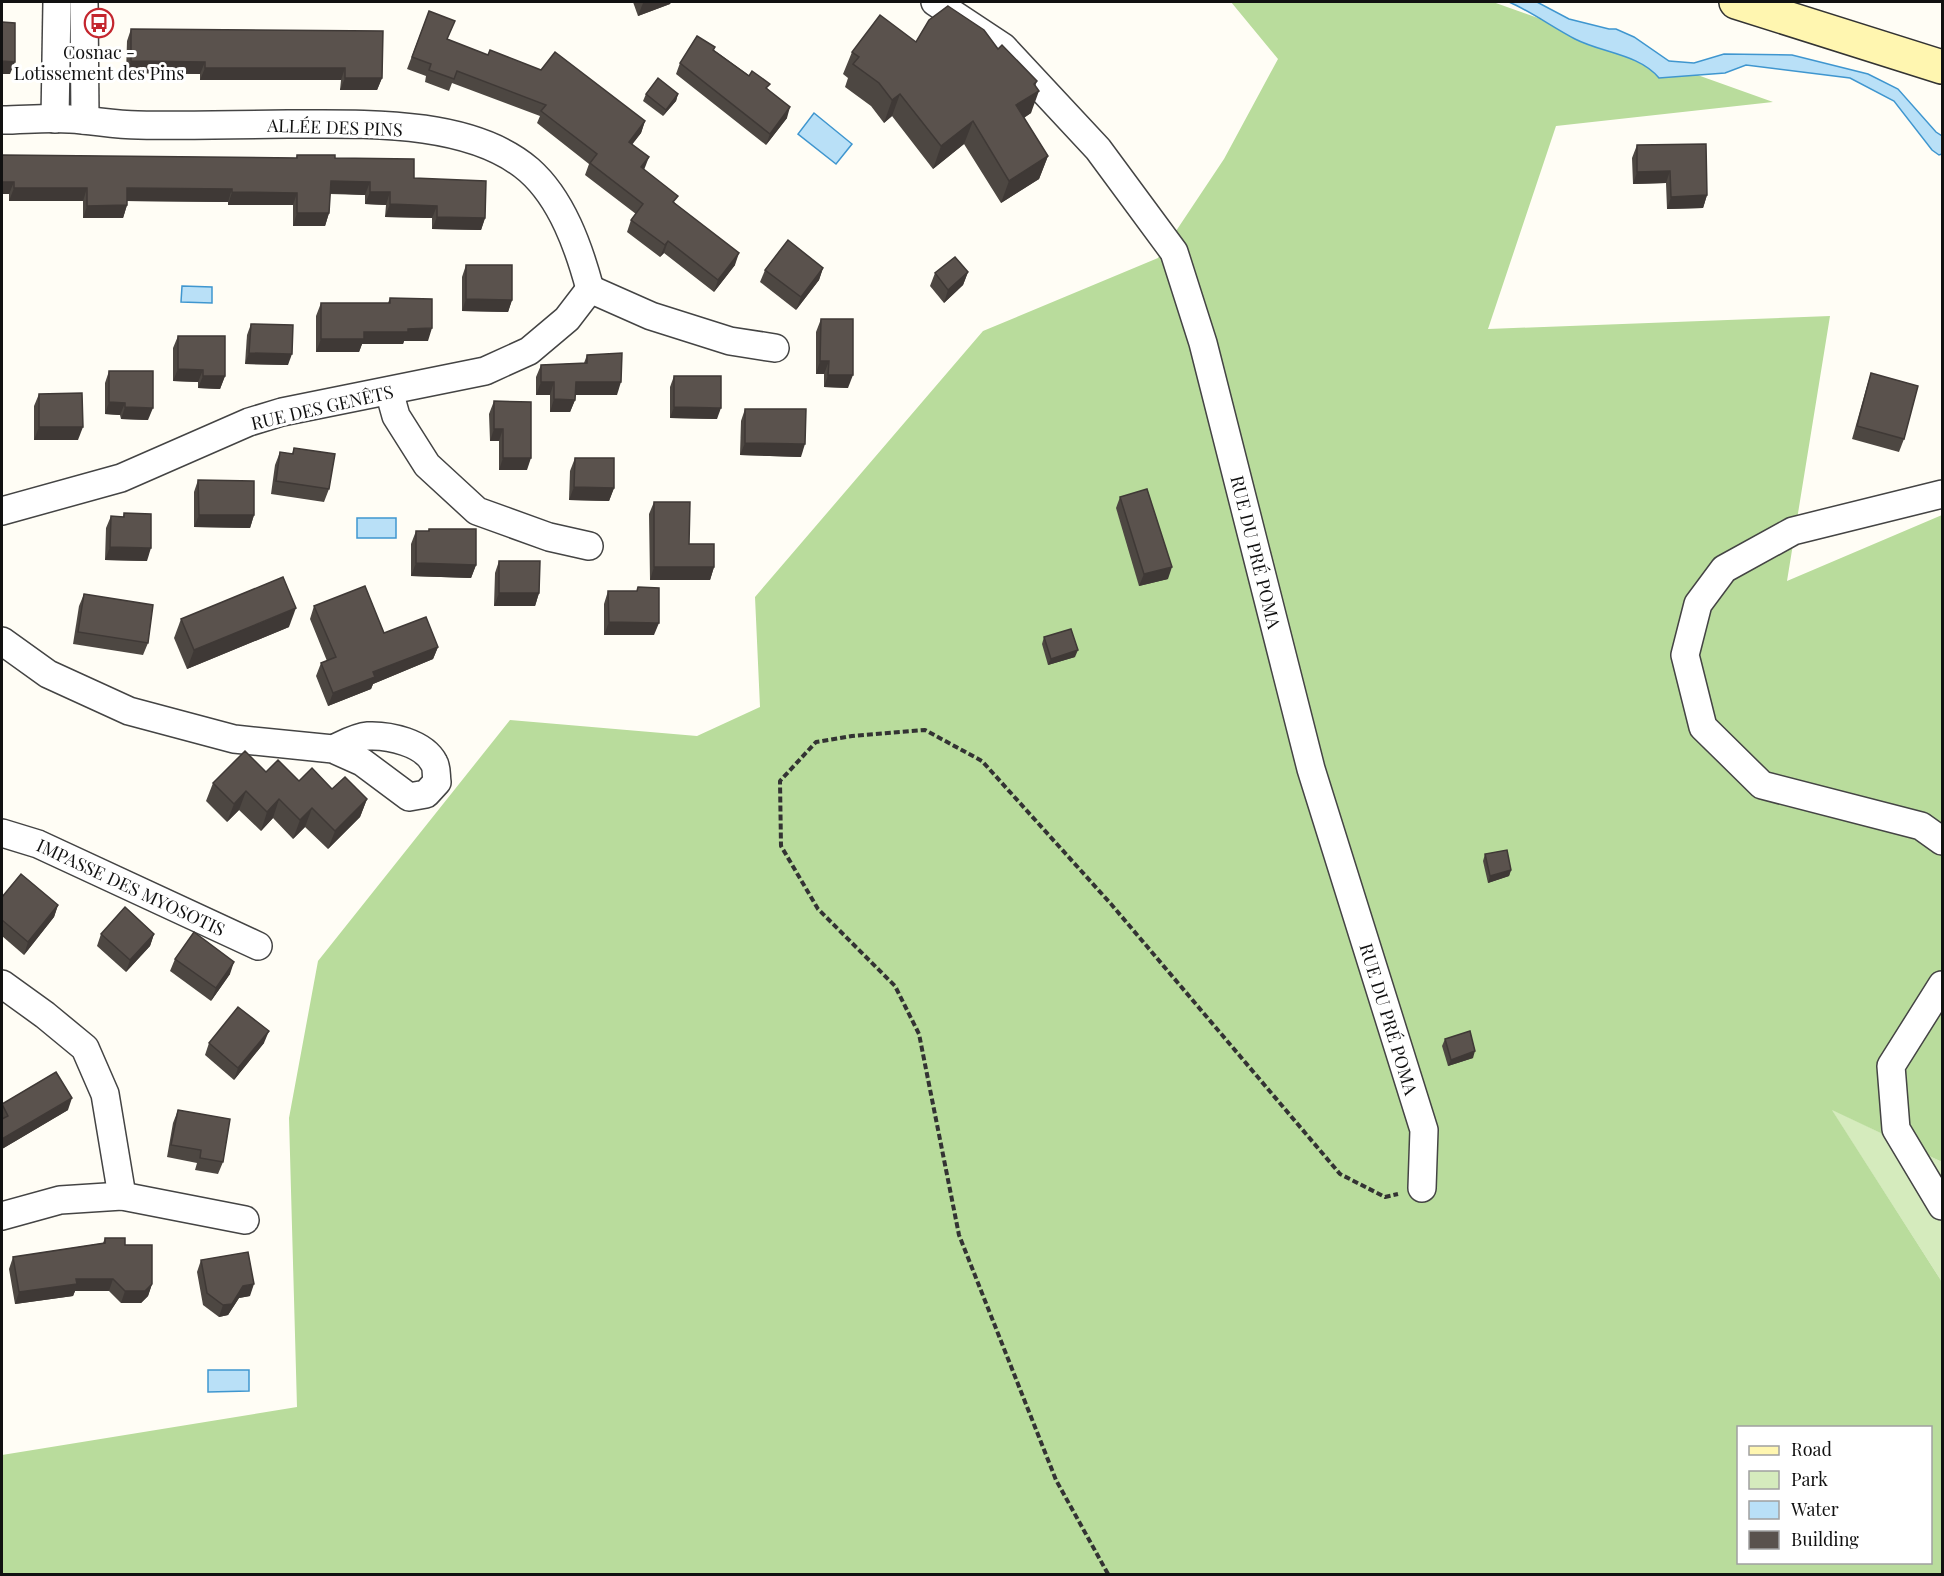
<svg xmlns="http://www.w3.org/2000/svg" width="1944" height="1576" viewBox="0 0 1944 1576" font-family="'Playfair Display',serif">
<rect width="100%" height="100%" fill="#fffdf5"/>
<polygon fill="#d5ebbd" points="1831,1109 1942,1162 1942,1282"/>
<path fill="#b9dc9c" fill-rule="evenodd" d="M1231 2H1493L1773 102 1556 126 1488 329 1830 316 1787 581 1942 515V1162L1832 1110 1942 1282V1574H2V1455L297 1407 289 1118 318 961 510 720 697 736 760 707 755 597 983 331 1158 258 1224 159 1278 59ZM1738 1428H1930V1562H1738Z"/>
<g fill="#b9e0f7" stroke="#3f96cf" stroke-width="1.5">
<path d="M1509 2H1537L1569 19 1609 29H1616L1634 37 1669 61 1694 63 1724 54 1792 55 1868 74 1898 89 1936 132 1942 136V154L1939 155 1932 150 1894 101 1850 78 1746 65 1725 73 1659 78C1639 54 1602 53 1575 39 1552 27 1532 12 1509 2Z"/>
<polygon points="814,113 852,144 836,164 798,134"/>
<polygon points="182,286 212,287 212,303 181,302"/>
<rect x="357" y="518" width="39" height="20"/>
<polygon points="208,1370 249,1370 249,1391 208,1392"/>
</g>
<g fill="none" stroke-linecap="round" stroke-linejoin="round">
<g stroke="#444" stroke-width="30">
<g id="street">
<polyline points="84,2 85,120"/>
<polyline points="935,2 1003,47 1098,149 1174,252 1203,343 1311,769 1424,1130 1422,1188"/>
<polyline points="55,119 57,2"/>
<path d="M2 120C24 120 47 117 70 119 92 120 115 125 138 125 188 126 238 125 288 124 361 124 470 119 529 170 562 199 579 248 590 289"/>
<polyline points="590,289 651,316 730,341 775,348"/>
<polyline points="389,391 396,416 427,465 477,511 549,537 589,546"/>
<polyline points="1942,494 1793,531 1724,569 1698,604 1685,655 1703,727 1762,785 1921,826 1942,841"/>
<polyline points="2,511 121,478 249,422 282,412 485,371 529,351 567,319 590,289"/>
<path d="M2 641 48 674 129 711 234 739 333 749 362 762 409 797 426 794 437 782C436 776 437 768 434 763 424 743 389 735 368 736 356 737 344 744 333 749"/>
<polyline points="2,833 38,844 258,946"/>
<polyline points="2,984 45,1015 85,1048 105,1094 122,1196"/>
<polyline points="1942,985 1891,1066 1896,1129 1942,1206"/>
<polyline points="2,1216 60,1200 122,1196 245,1220"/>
</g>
</g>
<g stroke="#333" stroke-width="36">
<polyline id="secondary" points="1736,2 1942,67"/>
</g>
<polyline stroke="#333" stroke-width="4" stroke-dasharray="6 3" stroke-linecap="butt" points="1108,1574 1056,1480 959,1235 919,1034 895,986 818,909 781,846 780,781 816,742 852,736 925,730 982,761 1111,904 1340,1174 1385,1197 1398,1194"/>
<use href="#street" stroke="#fff" stroke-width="27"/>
<use href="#secondary" stroke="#fff6b0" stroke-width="33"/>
</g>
<g fill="#4d4742">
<polygon points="633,2 671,2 670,4 638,16"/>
<polygon points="429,11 448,40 645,121 641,133 632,144 644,170 675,203 735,265 714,292 664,253 660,257 627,232 631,220 636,214 585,175 589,164 537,123 540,116 452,83 449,91 425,82 426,76 407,69"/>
<polygon points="131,29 383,31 382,78 377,90 340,90 341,80 200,80 200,74 126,73 127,41"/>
<polygon points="916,42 998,49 1035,86 1031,113 1024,118 1048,156 1039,179 1001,203 964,144 933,169 892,116 884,123 871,106 845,87 848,78 843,74 852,52"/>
<polygon points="715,47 714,50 768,89 787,118 766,145 676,74 680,63"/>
<polygon points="646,94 678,94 676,101 663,116 643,101"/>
<polygon points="1637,145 1707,195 1703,208 1667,209 1666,183 1633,184 1632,158"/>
<polygon points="2,155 296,158 297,155 335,158 414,178 485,218 481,230 432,229 432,218 385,217 386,205 365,204 365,195 330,194 329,213 325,226 293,226 293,205 228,205 228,202 127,201 127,205 123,218 83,218 83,201 9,201 9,194 2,194"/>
<polygon points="466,265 512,300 508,312 462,311 462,277"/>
<polygon points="823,268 819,280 796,310 760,282 765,270"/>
<polygon points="968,272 963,285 944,303 930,286 935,273"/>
<polygon points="390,298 428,341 404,341 403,344 362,344 359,352 316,352 316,316 321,303 388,303"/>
<polygon points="821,319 848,388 824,387 824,374 816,374 816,332"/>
<polygon points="251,324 288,365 245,364 247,335"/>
<polygon points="178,336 225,376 220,389 198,388 198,382 173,381 173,348"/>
<polygon points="587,355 617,395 575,395 575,400 570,412 550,412 550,395 536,395 536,377 541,365 584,363"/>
<polygon points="109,371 148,420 121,419 120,415 105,414 105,383"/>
<polygon points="1871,373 1904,439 1899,452 1852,439 1867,386"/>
<polygon points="674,376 717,419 670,418 670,387"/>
<polygon points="39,394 78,440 34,440 34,406"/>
<polygon points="494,401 527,470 499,470 499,441 490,441 489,414"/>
<polygon points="745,409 801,457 740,455 741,421"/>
<polygon points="294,448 329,489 324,502 271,494 275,465 280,452 292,454"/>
<polygon points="575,458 614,488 609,501 569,500 570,471"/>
<polygon points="198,480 254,515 250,528 194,527 194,492"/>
<polygon points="1120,497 1168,579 1139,586 1116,508"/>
<polygon points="654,502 689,544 714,567 710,580 650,580 649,514"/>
<polygon points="124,513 147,561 105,560 106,528 111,516 123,517"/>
<polygon points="429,529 476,565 471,578 411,576 411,544 416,531 428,531"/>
<polygon points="499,561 539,593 535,606 494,606 495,573"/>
<polygon points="638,587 654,635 604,635 604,604 608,591 637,591"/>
<polygon points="84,594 148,643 143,655 73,644 79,606"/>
<polygon points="314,606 384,633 438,647 433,659 373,684 371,689 328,706 316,676 321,663 327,661 310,619"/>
<polygon points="181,619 289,627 187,669 174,638"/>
<polygon points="1044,637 1075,657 1048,665 1042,644"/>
<polygon points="266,772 367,799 360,817 328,849 305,827 293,839 273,818 261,831 239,810 227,822 206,801 213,783"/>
<polygon points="1485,854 1511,870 1509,876 1488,883 1483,861"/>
<polygon points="2,897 58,905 54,917 24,955 2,936"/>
<polygon points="101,934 154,934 150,946 126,972 97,946"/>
<polygon points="175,959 230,974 211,1001 170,971"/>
<polygon points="1445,1039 1473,1058 1448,1066 1442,1046"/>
<polygon points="209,1043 264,1043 234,1080 205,1055"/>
<polygon points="2,1104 68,1110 2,1149"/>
<polygon points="178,1110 223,1162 218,1174 195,1170 197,1163 167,1157 173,1123"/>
<polygon points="105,1238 125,1245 152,1284 148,1296 141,1303 121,1303 109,1291 75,1291 73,1296 15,1304 9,1269 13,1257 103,1243"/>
<polygon points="201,1260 250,1296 239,1298 228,1315 219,1317 203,1305 197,1272"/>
</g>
<g fill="#3f3936">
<polygon points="647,2 671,2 670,4 638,16 643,3"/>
<polygon points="2,61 15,62 10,74 2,74"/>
<polygon points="131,61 205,62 200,74 126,73"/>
<polygon points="205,68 345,68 341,80 200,80"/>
<polygon points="345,78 382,78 377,90 340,90"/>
<polygon points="1037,81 1032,95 1039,91 1031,113 1007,128 1016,105"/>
<polygon points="678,94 676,101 663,116 666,110"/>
<polygon points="900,94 892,116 884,123 892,100"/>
<polygon points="790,107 787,118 766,145 770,134"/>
<polygon points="645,121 641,133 625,154 629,142"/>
<polygon points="973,121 964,144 933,169 941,146"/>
<polygon points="1048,156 1039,179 1001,203 1009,181"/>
<polygon points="649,157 644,170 641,167"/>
<polygon points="1670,171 1666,183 1633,184 1637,172"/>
<polygon points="331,181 370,182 365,195 326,193"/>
<polygon points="2,182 14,182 9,194 2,194"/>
<polygon points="14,188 87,188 83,201 9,201"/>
<polygon points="127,188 232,189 228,202 123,201"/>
<polygon points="232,192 297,193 293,205 228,205"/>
<polygon points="370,192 390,192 386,205 365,204"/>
<polygon points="1707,195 1703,208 1667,209 1671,197"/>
<polygon points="390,204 437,206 432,218 385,217"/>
<polygon points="127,205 123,218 83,218 87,206"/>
<polygon points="297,213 329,213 325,226 293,226"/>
<polygon points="437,217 485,218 481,230 432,229"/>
<polygon points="668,241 664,253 660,257 665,245"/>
<polygon points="739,253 735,265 714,292 718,280"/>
<polygon points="823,268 819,280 796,310 801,297"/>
<polygon points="968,272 963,285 944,303 948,290"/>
<polygon points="466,299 512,300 508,312 462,311"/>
<polygon points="432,328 428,341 404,341 403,344 362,344 359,352 316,352 321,339 364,332 408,329"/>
<polygon points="249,353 292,354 288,365 245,364"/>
<polygon points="820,361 829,361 824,374 816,374"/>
<polygon points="178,369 203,370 198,382 173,381"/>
<polygon points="828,375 853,375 848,388 824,387"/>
<polygon points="203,376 225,376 220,389 198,388"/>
<polygon points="541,382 554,382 550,395 536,395"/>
<polygon points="576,382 621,382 617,395 571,395"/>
<polygon points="554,399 575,400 570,412 550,412"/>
<polygon points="109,402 125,403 120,415 105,414"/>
<polygon points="125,407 153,408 148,420 121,419"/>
<polygon points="674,407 721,408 717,419 670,418"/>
<polygon points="39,427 83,427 78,440 34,440"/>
<polygon points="494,429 503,429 499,441 490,441"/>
<polygon points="745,443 805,444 801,457 740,455"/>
<polygon points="503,458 531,458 527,470 499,470"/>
<polygon points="574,487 614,488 609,501 569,500"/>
<polygon points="199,515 254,515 250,528 194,527"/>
<polygon points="110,547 151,548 147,561 105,560"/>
<polygon points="416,563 476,565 471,578 411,576"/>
<polygon points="654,567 714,567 710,580 650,580"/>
<polygon points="1172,567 1168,579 1139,586 1144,574"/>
<polygon points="499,593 539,593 535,606 494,606"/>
<polygon points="296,608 289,627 187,669 194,650"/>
<polygon points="609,622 659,623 654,635 604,635"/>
<polygon points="438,647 433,659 373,684 371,689 328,706 333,693 373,672"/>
<polygon points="1078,650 1075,657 1048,665 1051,659"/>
<polygon points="246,791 239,810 227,822 234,804"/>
<polygon points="279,799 273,818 261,831 267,812"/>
<polygon points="367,799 360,817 328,849 335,831"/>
<polygon points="312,808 305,827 293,839 300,820"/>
<polygon points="1511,870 1509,876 1488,883 1490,876"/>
<polygon points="58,905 54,917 24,955 28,942"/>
<polygon points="154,934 150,946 126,972 130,960"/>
<polygon points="234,962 230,974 211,1001 216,988"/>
<polygon points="269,1031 264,1043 234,1080 238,1068"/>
<polygon points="1475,1051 1473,1058 1448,1066 1451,1060"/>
<polygon points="72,1098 68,1110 2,1149 2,1139"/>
<polygon points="76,1279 113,1279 109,1291 75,1291 73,1296 15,1304 19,1292"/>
<polygon points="152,1284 148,1296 141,1303 121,1303 125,1291"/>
<polygon points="254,1284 250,1296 239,1298 228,1315 219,1317 223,1305 243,1286"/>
</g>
<g fill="#5a524d" stroke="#3f3936" stroke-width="1.5">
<polygon points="948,6 984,30 998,49 1002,45 1037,81 1034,84 1039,91 1016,105 1048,156 1009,181 973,121 941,146 900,94 892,100 879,83 853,64 859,57 852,52 880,15 916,42 929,20"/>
<polygon points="429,11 455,21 447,39 488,55 490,50 541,70 555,52 645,121 629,142 649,157 641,167 678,196 673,202 739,253 718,280 668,241 665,245 631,220 643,204 590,163 597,154 541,111 546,105 457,71 454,79 429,70 431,64 412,57"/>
<polygon points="2,22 15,23 15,62 2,61"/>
<polygon points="131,29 383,31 382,78 345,78 345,68 205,68 205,62 131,61"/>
<polygon points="697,36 715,47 713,50 749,76 752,71 770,84 766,88 790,107 770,134 680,63"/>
<polygon points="658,78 678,94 666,110 646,94"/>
<polygon points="1706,144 1707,195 1671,197 1670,171 1637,172 1637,145"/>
<polygon points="2,155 297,158 297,155 335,155 335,158 414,159 414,178 486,181 485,218 437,217 437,206 390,204 390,192 370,192 370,182 331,181 329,213 297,213 297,193 232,192 232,189 127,188 127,205 87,206 87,188 14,188 14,182 2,182"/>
<polygon points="788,240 823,268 801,297 765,270"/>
<polygon points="955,257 968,272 948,290 935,273"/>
<polygon points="466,265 512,265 512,300 466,299"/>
<polygon points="390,298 432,299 432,328 408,329 408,332 364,332 364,339 321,339 321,303 390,303"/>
<polygon points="821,319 853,319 853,375 828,375 829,361 820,361"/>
<polygon points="251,324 293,325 292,354 249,353"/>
<polygon points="178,336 225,336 225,376 203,376 203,370 178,369"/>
<polygon points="622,353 621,382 576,382 575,400 554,399 554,382 541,382 541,365 587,363 587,355"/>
<polygon points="109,371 153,371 153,408 125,407 125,403 109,402"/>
<polygon points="1871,373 1918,386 1904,439 1857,426"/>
<polygon points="674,376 721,376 721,408 674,407"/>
<polygon points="82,393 83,427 39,427 39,394"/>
<polygon points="494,401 531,402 531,458 503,458 503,429 494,429"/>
<polygon points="745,409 806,409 805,444 745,443"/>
<polygon points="294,448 335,454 329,489 276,481 280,452 293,454"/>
<polygon points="575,458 614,458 614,488 574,487"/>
<polygon points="198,480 254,481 254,515 199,515"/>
<polygon points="1147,489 1172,567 1144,574 1120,497"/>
<polygon points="654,502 690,502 689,544 714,544 714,567 654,567"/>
<polygon points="124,513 151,514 151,548 110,547 111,516 124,517"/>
<polygon points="429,529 476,529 476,565 416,563 416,531 429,531"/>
<polygon points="499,561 540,561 539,593 499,593"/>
<polygon points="283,577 296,608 194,650 181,619"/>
<polygon points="365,586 384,633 426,617 438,647 373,672 375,677 333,693 321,663 336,657 314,606"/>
<polygon points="638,587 659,588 659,623 609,622 608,591 637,591"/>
<polygon points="84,594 153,605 148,643 78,632"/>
<polygon points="1071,629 1078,650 1051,659 1044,637"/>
<polygon points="245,751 266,772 278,760 299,781 312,768 332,789 345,777 367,799 335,831 312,808 300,820 279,799 267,812 246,791 234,804 213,783"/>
<polygon points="1507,850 1511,870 1490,876 1485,854"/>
<polygon points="21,874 58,905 28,942 2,920 2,897"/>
<polygon points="125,907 154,934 130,960 101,934"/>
<polygon points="194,932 234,962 216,988 175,959"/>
<polygon points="238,1007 269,1031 238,1068 209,1043"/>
<polygon points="1470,1031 1475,1051 1451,1060 1445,1039"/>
<polygon points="56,1072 72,1098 2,1139 2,1119 8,1116 2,1104"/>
<polygon points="178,1110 230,1119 223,1162 200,1158 201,1150 171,1145"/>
<polygon points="105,1238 125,1238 125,1245 152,1245 152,1284 145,1291 125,1291 113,1279 76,1279 77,1284 19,1292 13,1257 105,1243"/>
<polygon points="248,1252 254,1284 243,1286 232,1304 223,1305 207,1293 201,1260"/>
</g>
<defs>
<g id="bus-ring" transform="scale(1.5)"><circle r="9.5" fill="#fff" stroke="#c4262e" stroke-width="1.5"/><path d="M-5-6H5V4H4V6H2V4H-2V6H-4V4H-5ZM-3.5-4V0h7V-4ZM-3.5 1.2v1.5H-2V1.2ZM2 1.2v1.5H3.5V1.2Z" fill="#c4262e"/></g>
</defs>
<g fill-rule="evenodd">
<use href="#bus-ring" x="99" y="23"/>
</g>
<g text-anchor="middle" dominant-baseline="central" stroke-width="6" stroke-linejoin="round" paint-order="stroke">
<g font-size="18" fill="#111" stroke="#fff">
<text x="99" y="52">Cosnac -<tspan x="99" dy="21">Lotissement des Pins</tspan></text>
</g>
<g font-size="18" fill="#111" stroke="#fff">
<text transform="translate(335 127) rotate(2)">ALLÉE DES PINS</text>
<text transform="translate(322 407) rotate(-13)">RUE DES GENÊTS</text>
<text transform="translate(1256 552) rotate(76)">RUE DU PRÉ POMA</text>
<text transform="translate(131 887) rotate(25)">IMPASSE DES MYOSOTIS</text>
<text transform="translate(1389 1019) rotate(73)">RUE DU PRÉ POMA</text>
</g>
</g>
<rect width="1944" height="1576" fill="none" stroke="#111111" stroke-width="6"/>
<rect x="1737" y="1426" width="195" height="138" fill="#ffffff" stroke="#a0a0a0" stroke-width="1.5"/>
<rect x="1749" y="1446" width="30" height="9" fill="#fff6b0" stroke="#a0a0a0" stroke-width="1.5"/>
<text x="1791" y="1456" font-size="18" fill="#111111">Road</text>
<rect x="1749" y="1471" width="30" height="18" fill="#d5ebbd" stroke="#a0a0a0" stroke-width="1.5"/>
<text x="1791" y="1486" font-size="18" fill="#111111">Park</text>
<rect x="1749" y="1501" width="30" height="18" fill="#b9e0f7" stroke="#a0a0a0" stroke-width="1.5"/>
<text x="1791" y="1516" font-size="18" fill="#111111">Water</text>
<rect x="1749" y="1531" width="30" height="18" fill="#5a524d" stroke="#a0a0a0" stroke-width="1.5"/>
<text x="1791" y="1546" font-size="18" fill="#111111">Building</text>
</svg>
